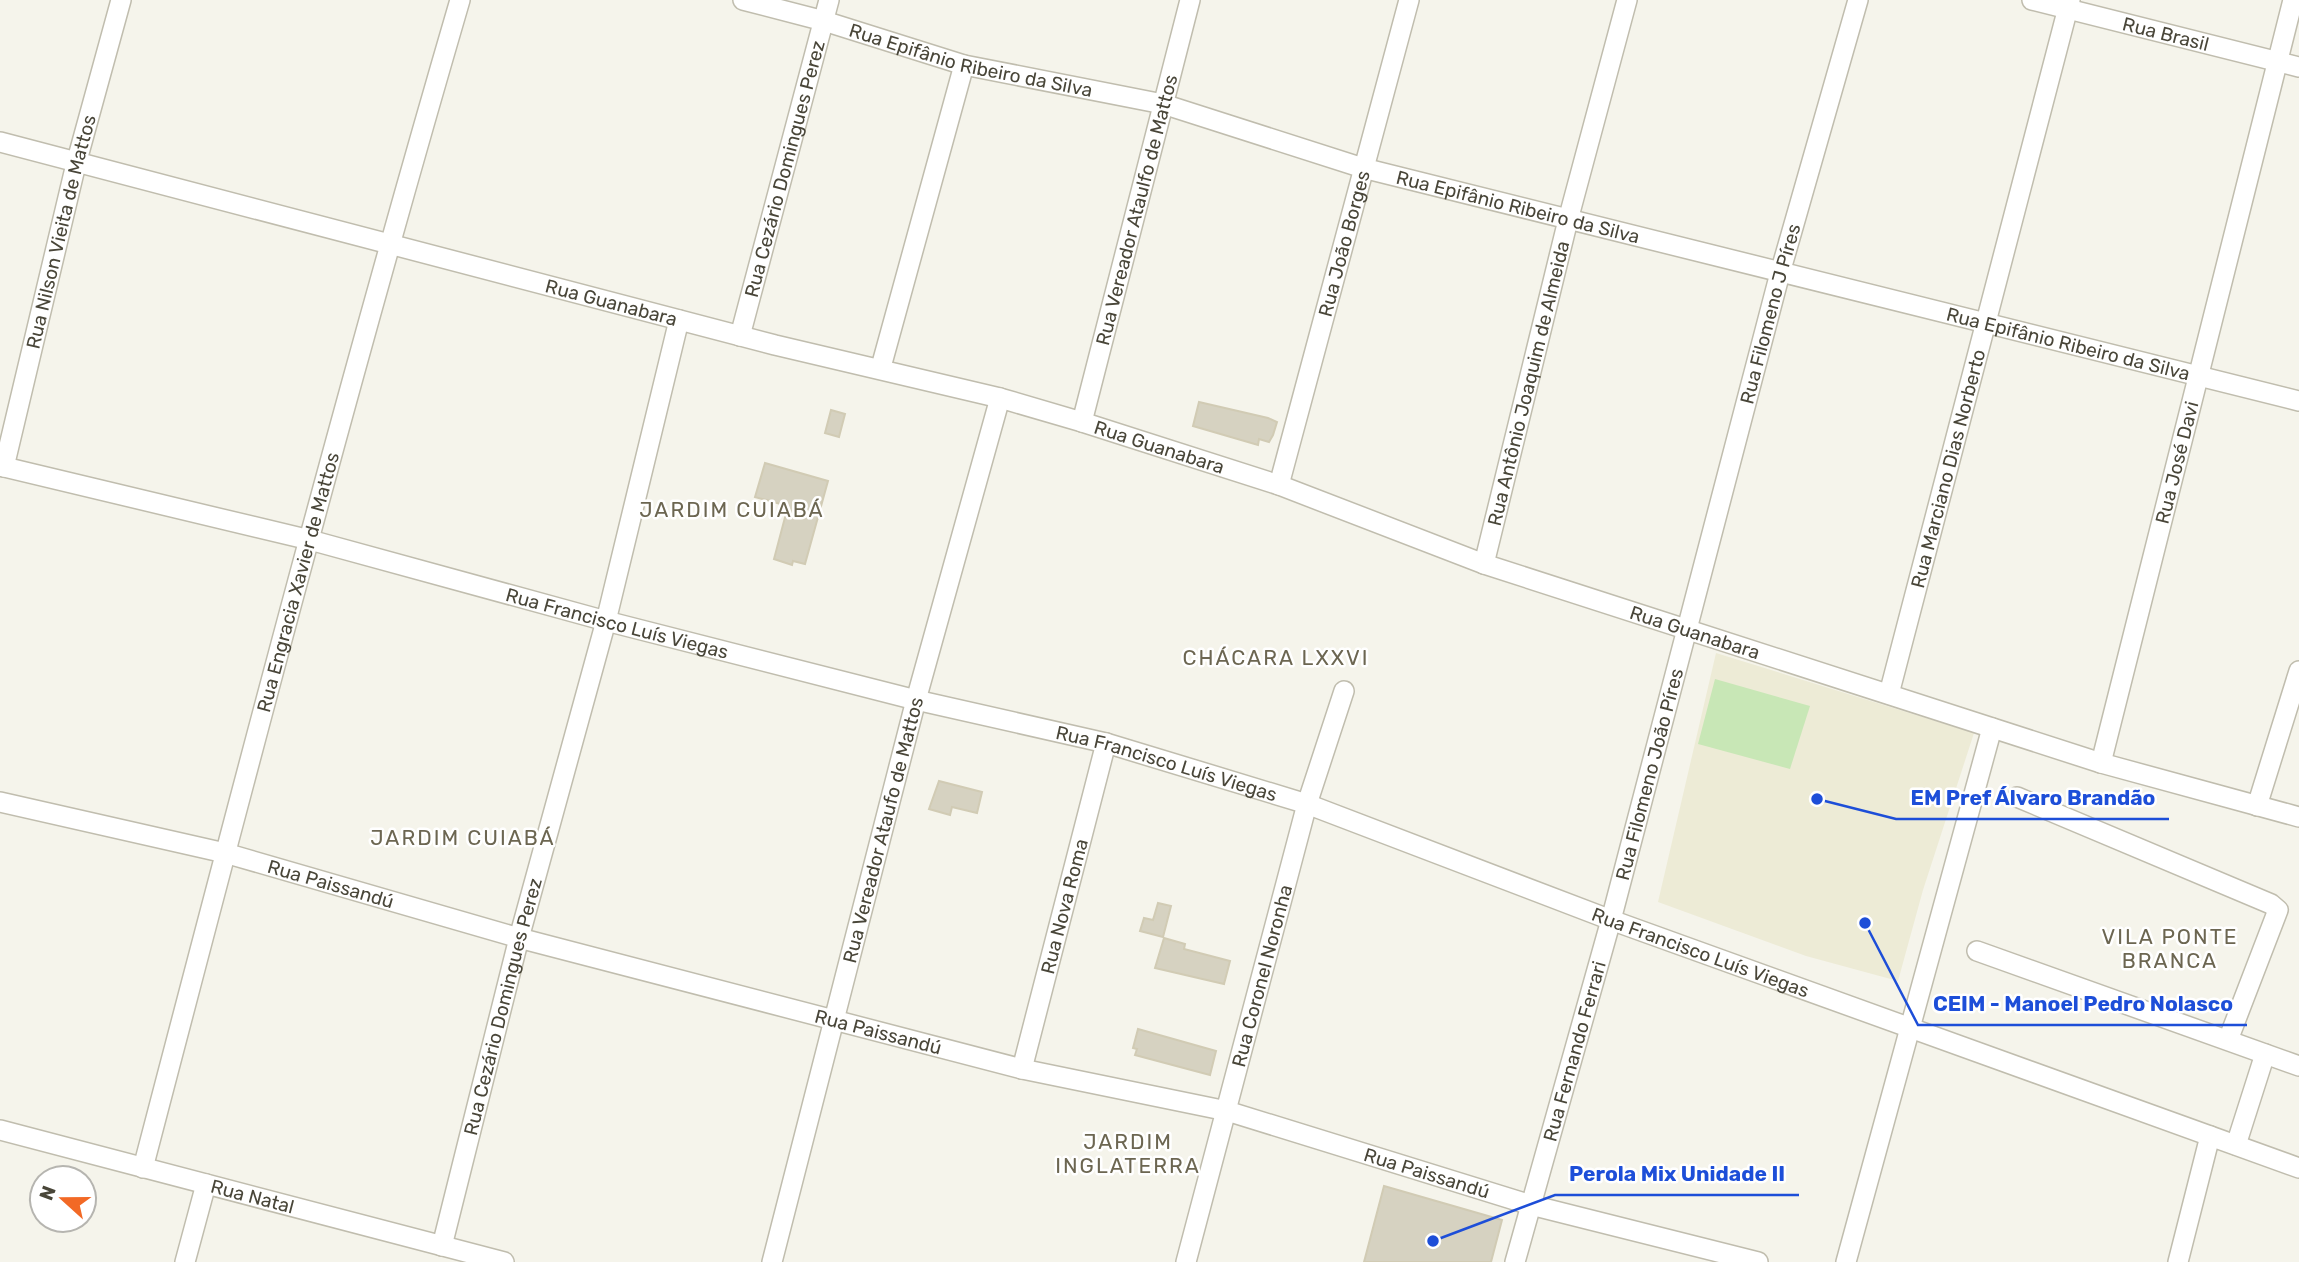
<svg xmlns="http://www.w3.org/2000/svg" width="2299" height="1262" viewBox="0 0 2299 1262" font-family="Rubik,sans-serif">
<rect width="100%" height="100%" fill="#f5f4eb"/>
<polygon fill="#edebd6" points="1716,653 1974,733 1923,890 1898,981 1806,956 1658,902"/>
<polygon fill="#c8e7b6" points="1715,679 1810,706 1790,769 1698,744"/>
<g fill="#d6d2c1" stroke="#d1cbb4" stroke-width="2">
<polygon points="1199,402 1268,418 1277,422 1273,435 1269,442 1259,439 1258,445 1193,426"/>
<polygon points="831,410 845,414 839,437 825,433"/>
<polygon points="765,463 828,481 805,564 793,561 792,565 774,559 788,506 755,497"/>
<polygon points="939,781 982,792 977,813 952,807 950,815 929,809"/>
<polygon points="1158,903 1171,906 1163,937 1140,931 1144,918 1153,920"/>
<polygon points="1164,938 1185,944 1184,949 1230,961 1224,984 1155,968"/>
<polygon points="1138,1029 1216,1051 1210,1075 1135,1055 1137,1049 1133,1048"/>
<polygon points="1384,1186 1502,1220 1491,1262 1364,1262"/>
</g>
<g fill="none" stroke-linecap="round" stroke-linejoin="round">
<g stroke="#c0bdae" stroke-width="22">
<g id="minor">
<path id="s1" d="M743 0 824 21 964 65 1163 104 1363 168 2299 401"/>
<path id="s2" d="M2032 0 2299 67"/>
<path id="s3" d="M0 142 775 345 1000 398 1082 422 1279 485 1484 564 2101 763 2299 817"/>
<path id="s4" d="M740 336 829 0"/>
<polyline points="881,367 964,65"/>
<path id="s5" d="M1082 422 1190 0"/>
<path id="s6" d="M0 466 310 540 606 621 916 700 1106 743 1307 804 1611 920 2299 1168"/>
<path id="s7" d="M4 467 76 164 121 0"/>
<path id="s8" d="M1279 485 1409 0"/>
<path id="s9" d="M1484 564 1568 220 1627 0"/>
<path id="s10" d="M1889 694 2070 0"/>
<path id="s11" d="M2101 763 2293 0"/>
<polyline points="2017,797 2271,904 2278,910 2228,1040"/>
<path id="s12" d="M0 802 225 853 519 938 1022 1069 1227 1111 1531 1205 1758 1262"/>
<polyline points="2257,806 2299,671"/>
<polyline points="1977,951 2299,1066"/>
<path id="s13" d="M1022 1069 1106 743"/>
<path id="s14" d="M0 1130 504 1262"/>
<polyline points="2236,1145 2265,1054"/>
<path id="s15" d="M143 1168C245 777 347 387 460 0"/>
<path id="s16" d="M442 1246 519 938 606 621 679 320"/>
<polyline points="185,1262 206,1184"/>
<path id="s17" d="M772 1262 916 700 1000 398"/>
<path id="s18" d="M1186 1262 1307 804 1344 691"/>
<path id="s19" d="M1515 1262 1611 920 1780 273 1858 0"/>
<polyline points="1846,1262 1992,728"/>
<polyline points="2178,1262 2210,1136"/>
</g>
</g>
<use href="#minor" stroke="#fff" stroke-width="19"/>
</g>
<g text-anchor="middle" dominant-baseline="central" stroke-width="5" stroke-linejoin="round" paint-order="stroke">
<g font-size="19" fill="#494639" stroke="#fff">
<text stroke="none"><textPath href="#s2" startOffset="138">Rua Brasil</textPath></text>
<text stroke="none"><textPath href="#s1" startOffset="236">Rua Epifânio Ribeiro da Silva</textPath></text>
<text stroke="none"><textPath href="#s4" startOffset="173">Rua Cezário Domingues Perez</textPath></text>
<text stroke="none"><textPath href="#s1" startOffset="803">Rua Epifânio Ribeiro da Silva</textPath></text>
<text stroke="none"><textPath href="#s5" startOffset="219">Rua Vereador Ataulfo de Mattos</textPath></text>
<text stroke="none"><textPath href="#s7" startOffset="242">Rua Nilson Vieita de Mattos</textPath></text>
<text stroke="none"><textPath href="#s8" startOffset="250">Rua João Borges</textPath></text>
<text stroke="none"><textPath href="#s3" startOffset="632">Rua Guanabara</textPath></text>
<text stroke="none"><textPath href="#s19" startOffset="982">Rua Filomeno J Píres</textPath></text>
<text stroke="none"><textPath href="#s1" startOffset="1370">Rua Epifânio Ribeiro da Silva</textPath></text>
<text stroke="none"><textPath href="#s9" startOffset="186">Rua Antônio Joaquim de Almeida</textPath></text>
<text stroke="none"><textPath href="#s3" startOffset="1199">Rua Guanabara</textPath></text>
<text stroke="none"><textPath href="#s11" startOffset="310">Rua José Davi</textPath></text>
<text stroke="none"><textPath href="#s10" startOffset="233">Rua Marciano Dias Norberto</textPath></text>
<text stroke="none"><textPath href="#s15" startOffset="606">Rua Engracia Xavier de Mattos</textPath></text>
<text stroke="none"><textPath href="#s6" startOffset="637">Rua Francisco Luís Viegas</textPath></text>
<text stroke="none"><textPath href="#s3" startOffset="1766">Rua Guanabara</textPath></text>
<text stroke="none"><textPath href="#s6" startOffset="1204">Rua Francisco Luís Viegas</textPath></text>
<text stroke="none"><textPath href="#s19" startOffset="506">Rua Filomeno João Píres</textPath></text>
<text stroke="none"><textPath href="#s17" startOffset="446">Rua Vereador Ataufo de Mattos</textPath></text>
<text stroke="none"><textPath href="#s12" startOffset="341">Rua Paissandú</textPath></text>
<text stroke="none"><textPath href="#s13" startOffset="168">Rua Nova Roma</textPath></text>
<text stroke="none"><textPath href="#s6" startOffset="1771">Rua Francisco Luís Viegas</textPath></text>
<text stroke="none"><textPath href="#s18" startOffset="296">Rua Coronel Noronha</textPath></text>
<text stroke="none"><textPath href="#s16" startOffset="247">Rua Cezário Domingues Perez</textPath></text>
<text stroke="none"><textPath href="#s12" startOffset="908">Rua Paissandú</textPath></text>
<text stroke="none"><textPath href="#s19" startOffset="219">Rua Fernando Ferrari</textPath></text>
<text stroke="none"><textPath href="#s12" startOffset="1475">Rua Paissandú</textPath></text>
<text stroke="none"><textPath href="#s14" startOffset="261">Rua Natal</textPath></text>
</g>
<g font-size="21" letter-spacing="2" fill="#6c6651" stroke="#fff">
<text x="732" y="509">JARDIM CUIABÁ</text>
<text x="1276" y="657">CHÁCARA LXXVI</text>
<text x="463" y="837">JARDIM CUIABÁ</text>
<text x="2170" y="936">VILA PONTE<tspan x="2170" dy="24">BRANCA</tspan></text>
<text x="1128" y="1141">JARDIM<tspan x="1128" dy="24">INGLATERRA</tspan></text>
</g>
</g>
<path fill="none" stroke="#1d4ed8" stroke-width="2.5" d="M1817 799L1896 819H2169M1865 923L1918 1025H2247M1433 1241L1555 1195H1799"/>
<g fill="#1d4ed8" stroke="#fff" stroke-width="2.5">
<circle cx="1817" cy="799" r="7"/>
<circle cx="1865" cy="923" r="7"/>
<circle cx="1433" cy="1241" r="7"/>
</g>
<g font-size="21" text-anchor="middle" font-weight="bold" fill="#1d4ed8" stroke="#fff" stroke-width="5" stroke-linejoin="round" paint-order="stroke">
<text x="2033" y="805">EM Pref Álvaro Brandão</text>
<text x="2083" y="1011">CEIM - Manoel Pedro Nolasco</text>
<text x="1677" y="1181">Perola Mix Unidade II</text>
</g>
<g transform="translate(63 1199) rotate(291)"><circle r="33" fill="#ffffff" stroke="#b6b5b0" stroke-width="2"/>
<path d="M0-5L12 26L0 18L-12 26Z" fill="#f26925"/>
<text y="-10" font-size="19" font-weight="bold" text-anchor="middle" fill="#494639">N</text>
</g>
</svg>
